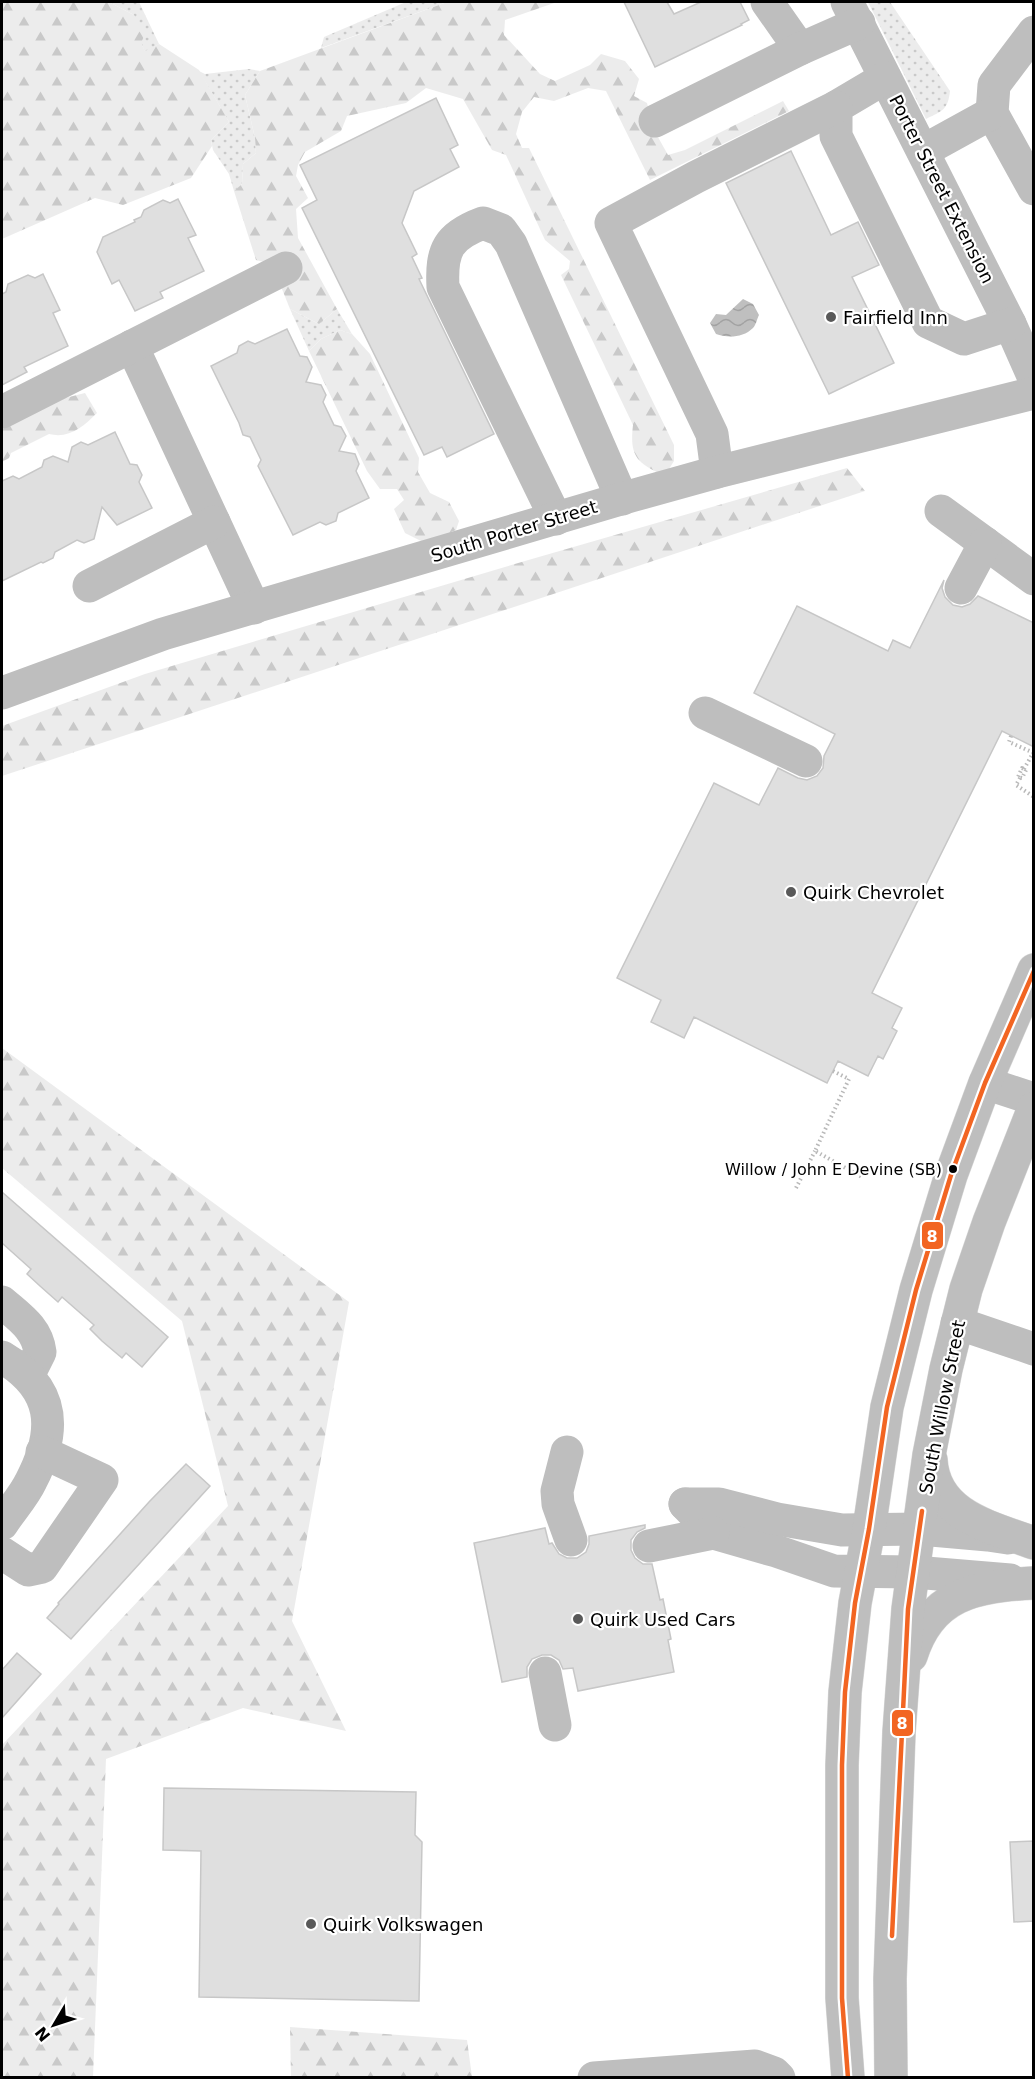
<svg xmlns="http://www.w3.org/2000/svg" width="1035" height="2079" viewBox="0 0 1035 2079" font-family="'DejaVu Sans',sans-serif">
<defs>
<pattern id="grass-dots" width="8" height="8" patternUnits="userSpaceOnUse" patternTransform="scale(1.5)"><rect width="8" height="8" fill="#ececec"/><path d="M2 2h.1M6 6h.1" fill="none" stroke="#c9c9c9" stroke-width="1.8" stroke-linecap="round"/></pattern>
<pattern id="forest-firs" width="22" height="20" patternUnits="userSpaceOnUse" patternTransform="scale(1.5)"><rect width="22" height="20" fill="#ececec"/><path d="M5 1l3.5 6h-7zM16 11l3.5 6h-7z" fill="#c9c9c9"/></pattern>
<pattern id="water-waves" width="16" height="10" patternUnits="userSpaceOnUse" patternTransform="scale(1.5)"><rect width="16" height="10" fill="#bfbfbf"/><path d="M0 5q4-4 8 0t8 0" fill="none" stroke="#a2a2a2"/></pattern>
</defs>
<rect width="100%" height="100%" fill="#fff"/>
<g fill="url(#grass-dots)">
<polygon points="109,2 139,2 159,44 145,52 141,43 134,15"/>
<polygon points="406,2 447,2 321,48 324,37"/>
<path d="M868 2H890L950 91C948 110 942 111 926 119Z"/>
<polygon points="249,69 260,71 245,95 255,138 256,153 243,164 242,184 234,191 229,174 213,150 211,140 229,122 199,71 205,74"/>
<polygon points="290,309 319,324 337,309 352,334 340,330 321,339 309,351"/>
</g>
<g fill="url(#forest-firs)">
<polygon points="2,2 109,2 134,15 145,34 141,43 145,51 159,44 199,70 229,122 211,140 212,146 191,178 123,205 95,198 2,239"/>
<path d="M447 2H557L505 20 504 35 540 74 555 81 590 65 601 54 625 61 639 79 634 96 647 103 654 130 668 155 685 150 783 101 789 111 650 180 606 91 588 88 554 101 534 97 522 112 516 134 522 148H529L674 445V461L669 469 659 473C634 462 630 452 633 425L561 275 569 269 570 261 545 240 506 155 492 150 463 99 426 88 406 103 347 116 341 131 305 152 298 165 296 176 308 198 296 209 298 238 337 309 319 324 290 309 272 264 256 260 234 191 242 184 243 164 256 153 255 138 245 95 260 71Z"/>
<polygon points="340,330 352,334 370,354 419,458 418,472 430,493 449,502 459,521 456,530 425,543 405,533 394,509 404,500 397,489 380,489 367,471 309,351 321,339"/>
<path d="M85 393 97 413C83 427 69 439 49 434L11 453 9 458 2 462V426L57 400Z"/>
<polygon points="847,468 865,491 2,776 2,726 145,674 525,561"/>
<polygon points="2,1048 349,1302 292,1621 346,1731 243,1708 106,1759 93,2077 2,2077 2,1745 228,1506 182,1321 2,1168"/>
<polygon points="290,2027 467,2040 472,2077 291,2077"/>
</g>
<path fill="url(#water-waves)" d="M743 299 753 304 759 315C757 319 756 325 753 328 743 338 727 338 716 334L710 323 716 314 726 315Z"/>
<g fill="#dfdfdf" stroke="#c7c7c7" stroke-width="1.5">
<polygon points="624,2 667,2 674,14 701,2 740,2 749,20 741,24 742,25 655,67"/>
<polygon points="436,98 458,145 450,149 459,167 414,191 402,223 417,254 412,257 422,278 419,279 494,434 447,457 442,447 424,455 302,208 317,200 300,165"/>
<polygon points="791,151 831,235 858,222 879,265 852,277 894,363 829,394 726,183"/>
<polygon points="178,199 196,235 188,238 204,271 160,292 163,298 135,311 119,280 112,284 97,252 103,237 135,222 134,220 141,217 144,210 163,200 170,203"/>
<polygon points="43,274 60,310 53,313 68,346 24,367 27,372 2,385 2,294 6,292 8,284 28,275 35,278"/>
<polygon points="287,329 300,356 307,357 312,367 306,382 321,385 326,395 323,402 334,425 341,427 346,436 339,451 355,454 359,464 356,471 369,498 338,513 336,521 326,525 320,522 293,535 258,466 261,460 250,437 243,435 239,423 211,366 237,353 239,346 248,341 255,344"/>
<polygon points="115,432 130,464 137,465 142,475 139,482 152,508 117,525 102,507 94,539 84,543 77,540 55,552 53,558 43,563 41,562 2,581 2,481 13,476 19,479 42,467 44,460 53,456 68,462 72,447 81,442 88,445"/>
<polygon points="944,580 942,588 945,597 953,605 962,607 970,604 978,596 1034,623 1034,747 1002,731 872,993 902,1008 892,1028 897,1031 883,1059 878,1056 868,1076 838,1061 827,1083 694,1017 684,1038 651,1022 661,1000 617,978 714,783 759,805 778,768 798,778 807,780 817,776 823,768 824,756 835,734 754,693 797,606 888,651 893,640 910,648"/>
<polygon points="2,1192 168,1337 142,1367 126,1353 122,1358 102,1341 90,1329 94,1325 62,1297 58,1302 40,1286 27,1274 31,1269 2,1243"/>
<polygon points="186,1464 210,1486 71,1639 47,1618 59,1604 58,1603 149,1502"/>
<polygon points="645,1525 645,1528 637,1532 631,1540 631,1550 635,1558 643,1564 652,1564 660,1600 663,1599 671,1639 668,1640 674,1672 578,1691 573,1668 563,1669 559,1660 551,1655 542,1655 532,1659 527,1667 527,1677 502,1682 474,1543 545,1528 549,1544 552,1543 559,1554 567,1558 577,1558 586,1552 589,1544 589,1536"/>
<polygon points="17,1653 41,1674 2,1718 2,1670"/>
<polygon points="164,1788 416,1792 415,1835 422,1842 419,2001 199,1997 201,1851 163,1850"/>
<polygon points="1034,1841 1034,1921 1014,1922 1010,1842"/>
</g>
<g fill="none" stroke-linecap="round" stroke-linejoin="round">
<g stroke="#dbdbdb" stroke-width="34">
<g id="major">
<path d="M931 1460C934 1515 990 1527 1034 1543"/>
<path d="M911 1656C930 1594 975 1586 1034 1583"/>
<polyline points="848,2078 842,1998 842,1765 845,1692 855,1603 869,1529 887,1407 916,1290 951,1175 985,1083 1034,970"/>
<polyline points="891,2078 890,1979 899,1732 908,1609 929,1455 946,1369 966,1289 989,1222 1034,1108"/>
</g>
</g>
<g stroke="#b9b9b9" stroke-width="4" stroke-dasharray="1.5 3" stroke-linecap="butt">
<polyline points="1011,736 1009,742 1034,753"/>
<polygon points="1022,768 1026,770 1022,778 1018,777"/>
<polyline points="1024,769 1033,753"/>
<polyline points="1020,778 1016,785 1034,797"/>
<polyline points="833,1071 849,1079 815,1151 862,1177"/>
<polyline points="796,1188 815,1151"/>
</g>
<g stroke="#bebebe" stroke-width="33">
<polyline points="767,2 800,49"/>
<polyline points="847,2 1010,324 1034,378"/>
<polyline points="1034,32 994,85 992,113 1034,189"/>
<polyline points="885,78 836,107 836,136 928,322 964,339 1010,324"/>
<polyline points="655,121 800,49 859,23"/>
<polyline points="923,151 992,113"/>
<polyline points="132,346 254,608"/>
<polyline points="2,412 286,268"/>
<polyline points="717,472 712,434 611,223 696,177 836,107"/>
<polyline points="941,511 1034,579"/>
<path d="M556 519 443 287C441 250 448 236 483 223L501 230 511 244 622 499"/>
<polyline points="89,586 214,522"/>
<polyline points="961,588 985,543"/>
<polyline points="2,693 163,634 631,496 717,472 1034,393"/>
<polyline points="705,713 806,761"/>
<polyline points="985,1083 1034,1099"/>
<path d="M2 1302C19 1317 37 1328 40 1352L28 1376"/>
<polyline points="957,1323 1034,1349"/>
<path d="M2 1357C55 1388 58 1429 31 1481 24 1496 11 1510 2 1524"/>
<polyline points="567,1452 557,1491 558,1504 571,1540"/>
<polyline points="685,1504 713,1533 776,1551 834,1571 914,1572 1010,1580"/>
<polyline points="685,1504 719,1504 777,1519 842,1530 920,1529 988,1535 1008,1538"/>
<polyline points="649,1546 713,1533"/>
<polyline points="2,1553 28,1570 42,1567 102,1480 42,1452"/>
<polyline points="545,1673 555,1725"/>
<polyline points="594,2078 755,2066 774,2073 779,2078"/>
</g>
<use href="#major" stroke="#bebebe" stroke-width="33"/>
<g stroke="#fff" stroke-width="9">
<g id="bus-1">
<polyline points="892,1936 908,1609 922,1511"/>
<polyline points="848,2078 842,1998 842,1765 845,1692 855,1603 869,1529 887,1407 916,1290 951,1175 985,1083 1034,971"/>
</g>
</g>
<use href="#bus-1" stroke="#f26522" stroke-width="4.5"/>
</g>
<g fill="#595959" stroke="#fff" stroke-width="2">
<circle cx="831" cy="317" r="6"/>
<circle cx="791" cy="892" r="6"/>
<circle cx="578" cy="1619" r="6"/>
<circle cx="311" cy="1924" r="6"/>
</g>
<circle fill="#000" stroke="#fff" stroke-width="2" cx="953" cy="1169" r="5"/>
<g text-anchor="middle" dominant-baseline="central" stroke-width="4.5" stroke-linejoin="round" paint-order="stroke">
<g font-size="16" fill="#000" stroke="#fff" text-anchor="end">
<text x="942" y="1169">Willow / John E Devine (SB)</text>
</g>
<g font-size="18" fill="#000" stroke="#fff">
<text transform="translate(942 189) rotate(63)">Porter Street Extension</text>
<text transform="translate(514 531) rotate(-17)">South Porter Street</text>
<text transform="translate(942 1407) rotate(-79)">South Willow Street</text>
</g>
<g font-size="18" fill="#000" stroke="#fff" text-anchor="start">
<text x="843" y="317">Fairfield Inn</text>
<text x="803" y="892">Quirk Chevrolet</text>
<text x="590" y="1619">Quirk Used Cars</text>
<text x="323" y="1924">Quirk Volkswagen</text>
</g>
</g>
<g stroke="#fff" stroke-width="2">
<rect x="921" y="1221" width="23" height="29" rx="6" fill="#f26522"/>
<rect x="891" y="1709" width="23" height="28" rx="6" fill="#f26522"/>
</g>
<g font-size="16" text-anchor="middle" font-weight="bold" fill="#fff">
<text x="932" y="1242">8</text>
<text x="902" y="1729">8</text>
</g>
<rect width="1035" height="2079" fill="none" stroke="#000000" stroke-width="6"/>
<g transform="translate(54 2025) rotate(231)" stroke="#ffffff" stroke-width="4.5" paint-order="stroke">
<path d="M0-4.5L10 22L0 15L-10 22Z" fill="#000000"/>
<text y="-9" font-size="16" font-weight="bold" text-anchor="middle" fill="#000000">N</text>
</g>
</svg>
